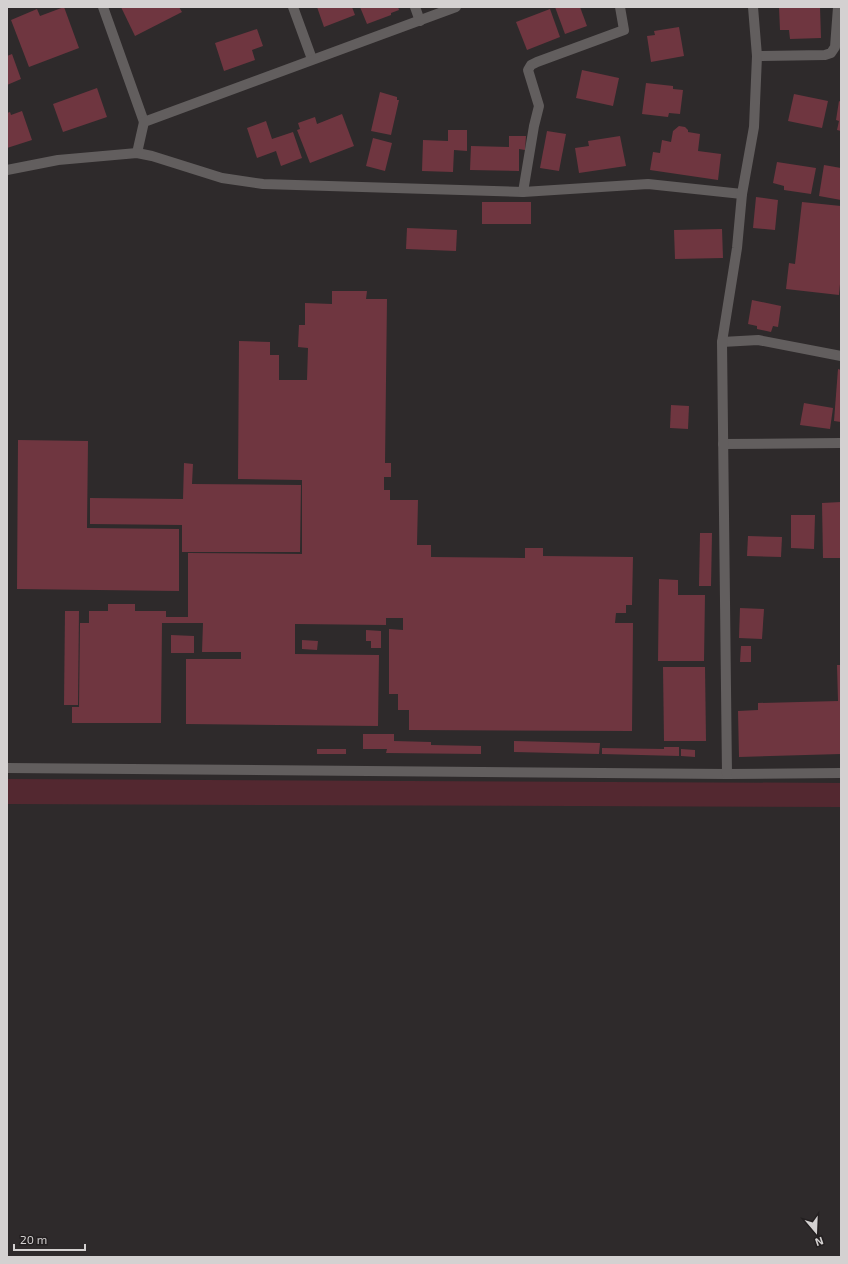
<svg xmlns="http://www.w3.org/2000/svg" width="848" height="1264" viewBox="0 0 848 1264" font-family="'Exo 2',sans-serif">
<rect width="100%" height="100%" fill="#2e2a2b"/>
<polygon fill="#532830" points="7,779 841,783 841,807 7,804"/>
<g fill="#6f3640">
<polygon points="64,7 79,48 29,67 11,20 37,9 40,16"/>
<polygon points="121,7 179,7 182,12 135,36"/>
<polygon points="317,7 352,7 355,15 324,27"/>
<polygon points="360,7 398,7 399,10 391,13 391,15 367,24"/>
<polygon points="555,7 580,7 587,26 565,34"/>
<polygon points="779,7 820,7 821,38 790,39 789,30 780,30"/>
<polygon points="550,9 560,37 527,50 516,22"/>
<polygon points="679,27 684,56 651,62 647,36 655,35 654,31"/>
<polygon points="257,29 263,46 252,50 255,60 224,71 215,43"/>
<polygon points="12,54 21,79 7,85 7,56"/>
<polygon points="582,70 619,78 613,106 576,98"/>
<polygon points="646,83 673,86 673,89 683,90 680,114 669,113 668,117 642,114"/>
<polygon points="97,88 107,117 63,132 53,104"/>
<polygon points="380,92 397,97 397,100 399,100 391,135 371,131"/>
<polygon points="794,94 828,101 822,128 788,121"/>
<polygon points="839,101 841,102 841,131 837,130 839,121 836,120"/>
<polygon points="22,111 32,140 7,148 7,113 10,112 11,115"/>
<polygon points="342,114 354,146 310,163 297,130 300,129 298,123 315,117 317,124"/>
<polygon points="266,121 272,139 293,132 302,158 281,166 276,151 257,158 247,128"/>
<polygon points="679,126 685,127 688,130 688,132 700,134 698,151 721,154 718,180 650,170 653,152 660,153 662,140 671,142 673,131"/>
<polygon points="448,130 467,130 467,151 454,150 453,172 422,171 423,140 448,141"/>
<polygon points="547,131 566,134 559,171 540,168"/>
<polygon points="509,136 526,136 525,150 519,149 519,171 470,170 471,146 509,147"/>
<polygon points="620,136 626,166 579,173 575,148 589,146 588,141"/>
<polygon points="373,138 392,143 385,171 366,166"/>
<polygon points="777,162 816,168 811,194 784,190 784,186 773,183"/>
<polygon points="824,165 841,168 841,200 819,196"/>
<polygon points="756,197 778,200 775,230 753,228"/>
<rect x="482" y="202" width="49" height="22"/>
<polygon points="802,202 841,206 841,273 839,295 786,289 789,263 795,264"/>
<polygon points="407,228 457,230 456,251 406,249"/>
<polygon points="722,229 723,258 675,259 674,230"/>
<polygon points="332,291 367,291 366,299 387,299 385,463 391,463 391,477 384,477 384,490 390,490 390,500 418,500 417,545 431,545 431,557 525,558 525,548 543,548 543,556 633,557 632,605 626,605 626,613 616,613 615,623 633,623 632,731 409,730 409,710 398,710 398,694 389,694 389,629 403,630 403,618 386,618 386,625 295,624 295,654 379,655 378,726 186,724 186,659 241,659 241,652 202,652 203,623 162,623 161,723 72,723 72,707 79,707 80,623 89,623 89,611 108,611 108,604 135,604 135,611 166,611 166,617 188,617 188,553 302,554 302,480 238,479 239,341 270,342 270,355 279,355 279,380 307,380 308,348 298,347 299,325 305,325 305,303 332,304"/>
<polygon points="752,300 781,306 778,327 773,326 771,332 757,329 757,326 748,324"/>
<polygon points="838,369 841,370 841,422 834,421"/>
<polygon points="804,403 833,408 830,429 800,425"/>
<polygon points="671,405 689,406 688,429 670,428"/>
<polygon points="18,440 88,441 87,528 179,529 179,591 17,589"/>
<polygon points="184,463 193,464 192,484 301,485 300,552 182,552 182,525 90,524 90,498 183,499"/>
<polygon points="841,502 841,558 823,558 822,503"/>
<polygon points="791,515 815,515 814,549 791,548"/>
<polygon points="700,533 712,533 711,586 699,586"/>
<polygon points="748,536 782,537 781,557 747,556"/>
<polygon points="659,579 678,580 678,595 705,595 704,661 658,661"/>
<polygon points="740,608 764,609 762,639 739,638"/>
<polygon points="65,611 79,611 78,705 64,705"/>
<polygon points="366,630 381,631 381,648 371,648 371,641 366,641"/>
<polygon points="171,635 194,636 194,653 171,653"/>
<polygon points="302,640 318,641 317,650 302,649"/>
<polygon points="741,646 751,646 751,662 740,662"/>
<polygon points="837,665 841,665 841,754 739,757 738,711 758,710 758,703 838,701"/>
<polygon points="663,667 705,667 706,741 664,741"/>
<polygon points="363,734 394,734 394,741 431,742 431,745 481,746 481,754 386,753 387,749 363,749"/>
<polygon points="514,741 600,743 599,754 514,752"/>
<polygon points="664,747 679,747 679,756 602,754 602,748 664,749"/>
<rect x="317" y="749" width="29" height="5"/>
<polygon points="681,749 695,750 695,757 681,756"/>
</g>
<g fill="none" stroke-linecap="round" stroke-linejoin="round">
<g stroke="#625e5e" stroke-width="10">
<polyline points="103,7 144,122"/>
<polyline points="293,7 312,59"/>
<polyline points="415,7 420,21"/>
<polyline points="757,56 825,55 831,53 835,47 838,7"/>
<polyline points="137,153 144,122 456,7"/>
<polyline points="7,170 58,160 137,153 152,156 222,178 263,184 523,192 648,184 742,194"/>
<polyline points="523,192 534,126 539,106 528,70 531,65 537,62 624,30 620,7"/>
<polyline points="722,342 758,340 841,356"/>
<polyline points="723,444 841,443"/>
<polyline points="7,768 727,774 841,773"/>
<polyline points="727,774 722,342 737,248 742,194 754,127 757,56 753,7"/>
</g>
</g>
<rect width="848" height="1264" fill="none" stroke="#d4d1d1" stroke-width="16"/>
<g transform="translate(816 1232) rotate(161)" stroke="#242021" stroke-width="3" paint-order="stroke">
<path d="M0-3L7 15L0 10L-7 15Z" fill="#d4d1d1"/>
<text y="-6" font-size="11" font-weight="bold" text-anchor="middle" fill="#d4d1d1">N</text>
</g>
<path d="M14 1244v6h71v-6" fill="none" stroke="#d4d1d1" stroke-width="2"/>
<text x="20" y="1244" font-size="12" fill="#d4d1d1" stroke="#242021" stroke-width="3" paint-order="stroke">20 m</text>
</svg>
